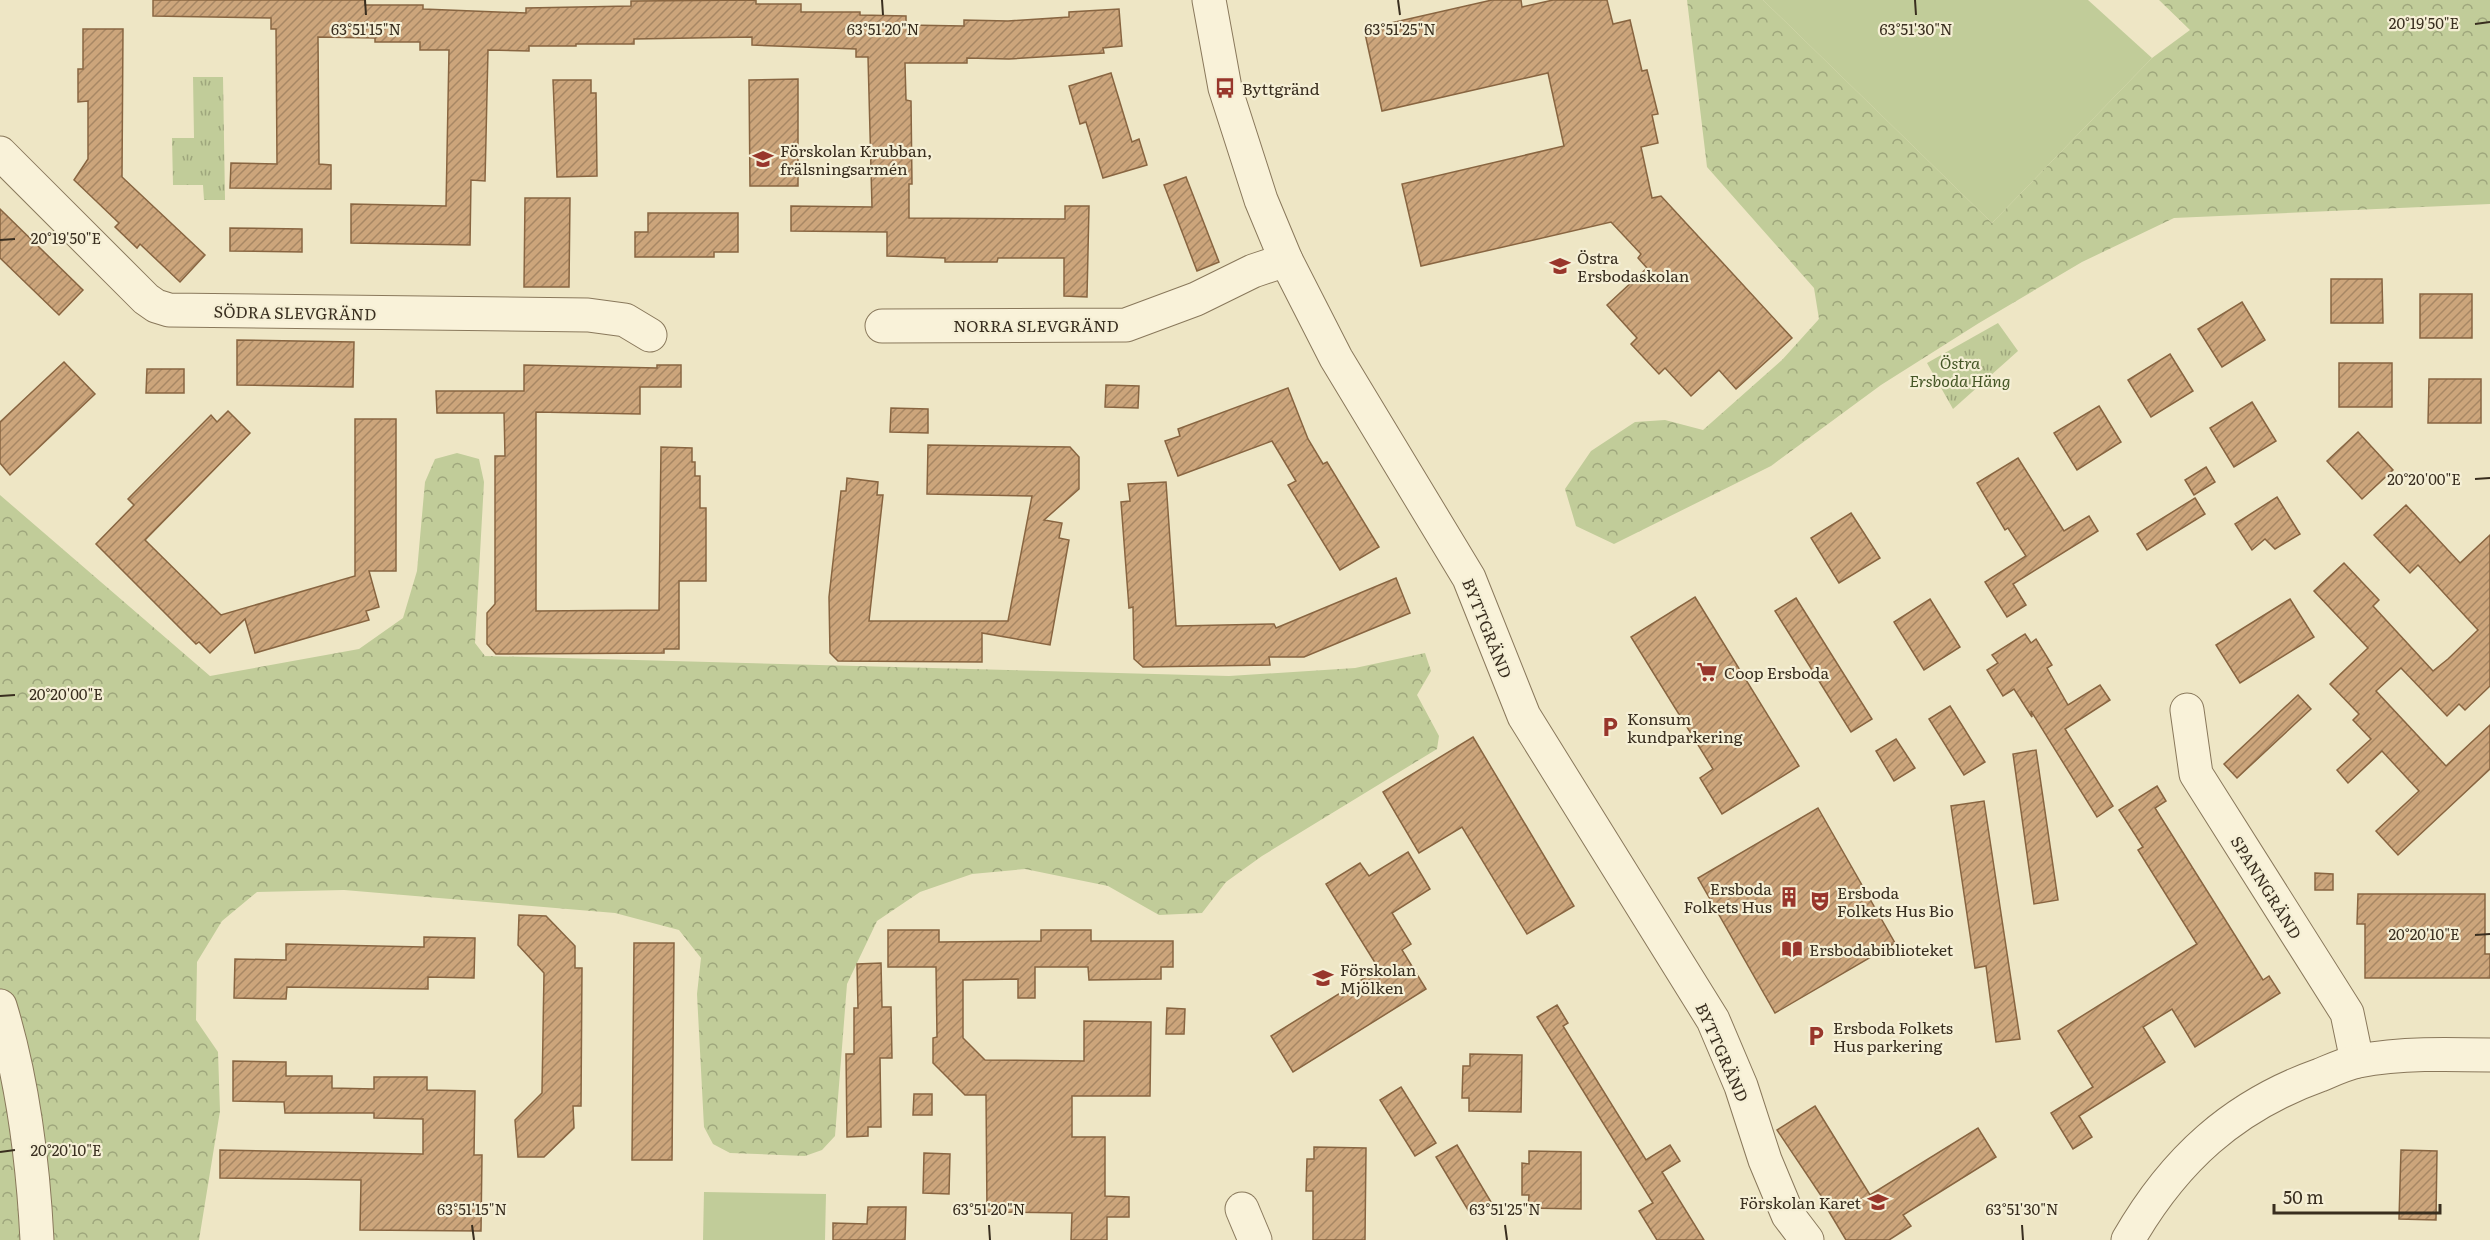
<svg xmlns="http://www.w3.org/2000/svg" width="2490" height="1240" viewBox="0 0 2490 1240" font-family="Literata,serif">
<defs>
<pattern id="forest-crowns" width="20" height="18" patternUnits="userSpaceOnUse" patternTransform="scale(1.5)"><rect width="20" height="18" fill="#c1cc99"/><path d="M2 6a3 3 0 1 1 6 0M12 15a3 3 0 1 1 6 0" fill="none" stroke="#9ea67c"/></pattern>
<pattern id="park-tufts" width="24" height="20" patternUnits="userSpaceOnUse" patternTransform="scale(1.5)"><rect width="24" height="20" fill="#c1cc99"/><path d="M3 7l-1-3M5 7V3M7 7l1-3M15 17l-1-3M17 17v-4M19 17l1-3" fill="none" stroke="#9ea67c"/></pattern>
<pattern id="building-hatch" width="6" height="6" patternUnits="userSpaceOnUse" patternTransform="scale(1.5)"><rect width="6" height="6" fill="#cca57b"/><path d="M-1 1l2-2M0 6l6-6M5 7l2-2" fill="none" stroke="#a78764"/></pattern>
</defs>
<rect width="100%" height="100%" fill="#eee6c5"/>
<g fill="#c1cc99">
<polygon points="1763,0 2088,0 2152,58 1992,223"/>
<polygon points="704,1192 826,1194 825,1240 703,1240"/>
</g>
<g fill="url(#forest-crowns)">
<polygon points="1687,0 1763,0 1992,223 2152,58 2190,30 2159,0 2490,0 2490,204 2174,218 2082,262 1979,323 1881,385 1771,466 1614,544 1576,526 1565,489 1591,451 1635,422 1665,420 1703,430 1782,360 1819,319 1814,288 1707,167"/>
<polygon points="457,453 479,459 484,482 475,643 485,656 1229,676 1355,668 1425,653 1431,671 1417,695 1439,736 1437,749 1262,856 1226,882 1202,913 1159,915 1108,886 1025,869 972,874 920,892 877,921 847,984 835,1136 822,1150 805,1156 730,1153 713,1144 704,1127 697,994 701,958 679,930 615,913 344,890 257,892 222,921 197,962 196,1020 218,1052 220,1111 199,1240 0,1240 0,495 210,676 359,649 403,618 417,571 425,482 435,459"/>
</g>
<g fill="url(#park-tufts)">
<polygon points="193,77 223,77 225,200 204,200 203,185 173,185 172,138 194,138"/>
<polygon points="1998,323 2018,351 1953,409 1927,363"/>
</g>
<g fill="url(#building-hatch)" stroke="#886541" stroke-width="1.5">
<polygon points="153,0 365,0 365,5 423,5 423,9 526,13 526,8 631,6 631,1 756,0 756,4 801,4 801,12 860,12 860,15 906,16 906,25 964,26 964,20 1008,21 1069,17 1069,12 1119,9 1122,46 1103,48 1104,53 1009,59 967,58 967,63 905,63 906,100 911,101 912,184 909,184 909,218 1065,219 1065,206 1089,206 1087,297 1064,296 1064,258 998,258 997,262 945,262 945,258 887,256 887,232 791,231 791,206 872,207 868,57 856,57 856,49 752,45 752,37 634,39 634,44 576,44 576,46 529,46 529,51 488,50 485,181 471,180 470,245 351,243 351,204 446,206 449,50 420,50 420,42 375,42 375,38 318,37 319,164 331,165 331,189 230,188 231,163 277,164 276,29 271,29 271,18 153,16"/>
<polygon points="1492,0 1521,0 1522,7 1553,0 1607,0 1613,24 1630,20 1642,71 1647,70 1658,114 1652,115 1658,143 1641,147 1652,198 1661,196 1792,338 1736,389 1719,370 1691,396 1665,368 1659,374 1631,344 1637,338 1607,305 1647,268 1638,258 1641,254 1611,222 1421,266 1402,184 1564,146 1548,73 1382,111 1364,29"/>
<polygon points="83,29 123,29 122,177 205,255 180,282 140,244 137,248 115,227 119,223 74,180 88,159 88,101 78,102 78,69 83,69"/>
<polygon points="1111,73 1132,142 1139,139 1147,165 1103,178 1086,122 1080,124 1069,86"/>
<polygon points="798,79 798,186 750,186 749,80"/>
<polygon points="553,80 591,80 591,93 596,93 597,176 557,177"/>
<polygon points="1186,177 1219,262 1197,271 1164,185"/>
<polygon points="525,198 570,198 569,287 524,287"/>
<polygon points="0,209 83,290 59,315 0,258"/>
<polygon points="648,213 738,213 738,252 714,252 714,257 635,257 635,232 648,232"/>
<polygon points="230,228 302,229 302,252 230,251"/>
<polygon points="2331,279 2382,279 2383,323 2331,323"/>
<rect x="2420" y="294" width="52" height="44"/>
<polygon points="2242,302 2265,340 2222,367 2198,329"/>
<polygon points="237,340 354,342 353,387 237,385"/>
<polygon points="2170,354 2193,391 2151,417 2128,380"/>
<polygon points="64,362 95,394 10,475 0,463 0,422"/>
<rect x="2339" y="363" width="53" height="44"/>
<polygon points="524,365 657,368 657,365 681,365 681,387 640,387 640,414 536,412 536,611 659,610 661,447 692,448 692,462 695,462 695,476 700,476 700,508 706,508 706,581 679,581 679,649 664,649 664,653 496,654 487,644 487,613 495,604 495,456 505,456 504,413 437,413 436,391 524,391"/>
<polygon points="147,369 184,369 184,393 146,393"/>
<polygon points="2429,379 2481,379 2481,423 2428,423"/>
<polygon points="1106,385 1139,386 1138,408 1105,407"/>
<polygon points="1288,388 1308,439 1323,464 1327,462 1379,547 1340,570 1288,485 1296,481 1272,441 1178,476 1165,441 1180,436 1178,429"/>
<polygon points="2252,402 2276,441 2234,467 2210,428"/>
<polygon points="2099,406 2121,442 2077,470 2054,433"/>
<polygon points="891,408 928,409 928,433 890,432"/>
<polygon points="228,411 250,433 145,540 221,615 355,576 355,419 396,419 396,571 369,571 379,607 366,611 369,620 255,653 245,619 210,653 199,642 196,644 96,544 134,505 128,499 211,415 217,422"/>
<polygon points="2358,432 2393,470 2362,499 2327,461"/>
<polygon points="928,445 1070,447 1079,457 1079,489 1044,520 1062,523 1059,538 1069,540 1050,645 982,633 982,662 838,661 830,653 829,597 841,491 846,491 847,478 878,482 877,495 883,495 869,621 1008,621 1032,496 927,494"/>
<polygon points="2018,458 2064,531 2089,516 2098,531 2013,584 2026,605 2007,617 1985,582 2026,556 2008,528 2005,530 1977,483"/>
<polygon points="2206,467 2215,482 2194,495 2185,480"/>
<polygon points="1166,482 1176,626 1274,624 1276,628 1396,578 1410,613 1304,657 1269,657 1270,665 1143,667 1134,659 1133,607 1129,608 1121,502 1130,501 1128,484"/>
<polygon points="2277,497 2300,534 2275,549 2265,539 2252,550 2235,524"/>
<polygon points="2195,498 2205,514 2147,550 2137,534"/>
<polygon points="2406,505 2460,563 2490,535 2490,686 2465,710 2459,704 2447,716 2401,668 2376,691 2446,766 2490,725 2490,769 2398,855 2376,831 2419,791 2382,751 2348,783 2337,770 2371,739 2353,720 2359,714 2330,684 2368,648 2314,591 2344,563 2379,600 2373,606 2433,671 2448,659 2478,630 2418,565 2410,573 2374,535"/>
<polygon points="1851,513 1880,558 1839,583 1811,538"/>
<polygon points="1695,597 1799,766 1722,814 1700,778 1713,769 1631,637"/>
<polygon points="1796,598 1872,719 1851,732 1775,611"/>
<polygon points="1930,599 1960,647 1924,670 1894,622"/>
<polygon points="2290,599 2314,637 2240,683 2216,645"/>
<polygon points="2025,634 2031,643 2036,639 2052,665 2047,668 2068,705 2100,685 2110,700 2065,729 2113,806 2097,817 2031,711 2032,717 2014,689 2003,696 1987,670 1998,663 1992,655"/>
<polygon points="2298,695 2311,709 2237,778 2224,764"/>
<polygon points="1950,706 1985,762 1964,775 1929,719"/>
<polygon points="1473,737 1574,906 1527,934 1462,827 1419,853 1383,792"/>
<polygon points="1896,739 1915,768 1894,781 1876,751"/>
<polygon points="2036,750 2058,900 2034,904 2013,754"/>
<polygon points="2157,786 2166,801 2155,808 2263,980 2269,976 2280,993 2195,1047 2172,1009 2143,1027 2165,1062 2079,1116 2092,1137 2073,1149 2051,1113 2093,1087 2058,1031 2197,944 2138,850 2143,847 2119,810"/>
<polygon points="1984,801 2020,1039 1996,1042 1986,966 1975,968 1951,806"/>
<polygon points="1818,808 1895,943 1775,1013 1698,878"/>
<polygon points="1408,852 1430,889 1392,913 1411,944 1402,950 1426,989 1293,1072 1271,1036 1379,969 1326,884 1360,863 1369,876"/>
<polygon points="2315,873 2333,874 2333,890 2315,890"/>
<polygon points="2358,894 2485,894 2485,954 2490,954 2490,978 2365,978 2365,924 2357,924"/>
<polygon points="519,915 546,916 575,946 575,968 582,968 581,1106 573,1106 574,1128 544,1157 518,1157 515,1120 542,1093 544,973 518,945"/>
<polygon points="888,930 939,930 939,942 1041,941 1041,930 1091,930 1091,941 1173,941 1173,967 1161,967 1161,979 1089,980 1088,967 1035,967 1035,998 1018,998 1018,979 963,980 963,1038 985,1060 1084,1061 1084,1021 1151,1022 1150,1096 1072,1096 1072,1137 1105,1137 1105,1196 1129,1197 1129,1217 1107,1217 1107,1240 1071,1240 1072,1213 987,1212 986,1095 965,1095 933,1063 933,1038 937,1037 936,967 888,967"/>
<polygon points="424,937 475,938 474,978 428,977 428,989 287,987 286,999 234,998 235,959 286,960 286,944 424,947"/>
<polygon points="634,943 674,943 672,1160 632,1160"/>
<polygon points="881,963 882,1007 891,1007 892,1058 880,1058 881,1127 868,1127 868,1136 847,1137 846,1054 854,1054 854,1008 858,1008 857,964"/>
<polygon points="1557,1005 1568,1023 1563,1026 1646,1160 1670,1145 1680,1161 1662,1172 1704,1240 1657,1240 1639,1211 1653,1203 1537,1017"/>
<polygon points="1167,1008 1185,1009 1184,1034 1166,1034"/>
<polygon points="1470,1054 1522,1055 1521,1112 1469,1111 1469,1098 1462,1098 1463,1066 1470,1066"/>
<polygon points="233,1061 286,1062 286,1076 332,1076 332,1088 374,1089 374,1077 427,1077 427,1090 475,1091 474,1155 482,1155 481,1231 360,1230 361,1180 220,1178 220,1150 423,1154 423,1119 374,1118 374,1113 285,1113 284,1102 233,1101"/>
<polygon points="1401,1087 1436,1143 1415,1156 1380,1100"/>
<polygon points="914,1094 932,1094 932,1115 913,1115"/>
<polygon points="1815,1106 1870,1195 1978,1128 1996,1157 1903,1215 1911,1226 1889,1240 1846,1240 1828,1210 1830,1209 1777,1130"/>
<polygon points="1457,1145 1491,1202 1471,1215 1436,1157"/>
<polygon points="1314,1147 1366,1148 1365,1240 1313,1240 1313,1191 1306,1191 1307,1159 1314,1159"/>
<polygon points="2401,1150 2437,1151 2436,1220 2399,1219"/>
<polygon points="1529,1151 1581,1152 1581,1209 1528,1208 1529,1195 1522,1195 1522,1163 1529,1164"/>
<polygon points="924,1153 950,1154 949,1194 923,1193"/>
<polygon points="868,1207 906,1207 905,1240 833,1240 833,1223 867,1224"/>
</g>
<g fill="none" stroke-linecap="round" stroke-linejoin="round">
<g stroke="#89785b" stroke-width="35">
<g id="minor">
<polyline points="1209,0 1225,88 1261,200 1286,260 1336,358 1469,578 1524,716 1713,1020 1741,1086 1765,1160 1788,1215 1807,1240"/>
<polyline points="0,153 146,299 156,306 169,310 588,315 625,320 650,335"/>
<polyline points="882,326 1126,325 1196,299 1253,271 1286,260"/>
<polyline points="2187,710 2196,774 2347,1013 2357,1061"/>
<path d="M0 1006C23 1081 33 1162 37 1240"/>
<polyline points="1242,1209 1255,1240"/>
<path d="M2128 1240C2174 1160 2233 1106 2320 1075 2332 1070 2345 1064 2358 1061 2401 1053 2447 1054 2490 1055"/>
</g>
</g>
<use href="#minor" stroke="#f9f2d9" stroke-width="33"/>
</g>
<path fill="none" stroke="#392e1f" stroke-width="2" d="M365 0 366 15M882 0 883 15M1398 0 1400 15M1915 0 1916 15M2475 24 2490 22M0 240 15 239M2475 479 2490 478M0 696 15 695M2475 935 2490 934M0 1152 15 1150M472 1225 474 1240M989 1225 990 1240M1505 1225 1507 1240M2022 1225 2023 1240"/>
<defs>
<g id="bus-bare" transform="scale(1.62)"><path d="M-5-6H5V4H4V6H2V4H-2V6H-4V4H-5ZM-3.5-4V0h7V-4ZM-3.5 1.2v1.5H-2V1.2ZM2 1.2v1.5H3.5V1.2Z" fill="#98362b" stroke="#f5efd5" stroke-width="2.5" paint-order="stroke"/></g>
<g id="school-bare" transform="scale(1.62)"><path d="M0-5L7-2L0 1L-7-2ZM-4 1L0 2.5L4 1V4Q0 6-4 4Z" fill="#98362b" stroke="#f5efd5" stroke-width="2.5" paint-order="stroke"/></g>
<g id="supermarket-bare" transform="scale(1.62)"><path d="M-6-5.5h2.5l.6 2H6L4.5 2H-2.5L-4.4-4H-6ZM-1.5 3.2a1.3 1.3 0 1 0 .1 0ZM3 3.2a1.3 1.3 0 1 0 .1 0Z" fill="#98362b" stroke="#f5efd5" stroke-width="2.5" paint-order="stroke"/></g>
<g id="parking-bare" transform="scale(1.62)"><path d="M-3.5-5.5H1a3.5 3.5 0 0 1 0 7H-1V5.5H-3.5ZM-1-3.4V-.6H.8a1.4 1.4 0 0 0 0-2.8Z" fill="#98362b" stroke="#f5efd5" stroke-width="2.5" paint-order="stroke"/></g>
<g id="building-bare" transform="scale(1.62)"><path d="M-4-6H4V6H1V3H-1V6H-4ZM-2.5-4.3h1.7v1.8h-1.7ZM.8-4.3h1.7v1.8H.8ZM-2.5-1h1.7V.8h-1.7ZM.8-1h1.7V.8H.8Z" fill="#98362b" stroke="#f5efd5" stroke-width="2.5" paint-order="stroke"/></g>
<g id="theatre-bare" transform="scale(1.62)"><path d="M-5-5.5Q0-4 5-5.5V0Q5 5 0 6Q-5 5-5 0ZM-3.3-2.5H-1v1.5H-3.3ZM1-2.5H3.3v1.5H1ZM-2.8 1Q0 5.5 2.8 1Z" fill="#98362b" stroke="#f5efd5" stroke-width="2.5" paint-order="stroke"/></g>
<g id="library-bare" transform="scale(1.62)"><path d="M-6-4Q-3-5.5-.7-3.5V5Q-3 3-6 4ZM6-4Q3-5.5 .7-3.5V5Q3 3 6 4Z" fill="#98362b" stroke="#f5efd5" stroke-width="2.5" paint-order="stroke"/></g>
</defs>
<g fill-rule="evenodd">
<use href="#bus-bare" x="1225" y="88"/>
<use href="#school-bare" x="763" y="159"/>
<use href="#school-bare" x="1560" y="266"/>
<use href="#supermarket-bare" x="1707" y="672"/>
<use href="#parking-bare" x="1610" y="727"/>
<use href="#building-bare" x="1789" y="897"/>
<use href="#theatre-bare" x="1820" y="901"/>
<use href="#library-bare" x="1792" y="949"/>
<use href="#school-bare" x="1323" y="978"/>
<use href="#parking-bare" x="1816" y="1036"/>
<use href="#school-bare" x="1878" y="1202"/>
</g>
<g text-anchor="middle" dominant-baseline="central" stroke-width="4.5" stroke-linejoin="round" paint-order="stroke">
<g font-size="16" fill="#392e1f" stroke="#f5efd5" text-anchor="start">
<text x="1242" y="88">Byttgränd</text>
<text x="780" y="150">Förskolan Krubban,<tspan x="780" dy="18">frälsningsarmén</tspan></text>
<text x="1577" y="257">Östra<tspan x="1577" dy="18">Ersbodaskolan</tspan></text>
<text x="1724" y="672">Coop Ersboda</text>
<text x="1627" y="718">Konsum<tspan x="1627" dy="18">kundparkering</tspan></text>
<text x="1772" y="888" text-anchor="end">Ersboda<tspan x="1772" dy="18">Folkets Hus</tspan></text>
<text x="1837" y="892">Ersboda<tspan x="1837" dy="18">Folkets Hus Bio</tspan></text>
<text x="1809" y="949">Ersbodabiblioteket</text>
<text x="1340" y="969">Förskolan<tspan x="1340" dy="18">Mjölken</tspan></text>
<text x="1833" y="1027">Ersboda Folkets<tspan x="1833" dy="18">Hus parkering</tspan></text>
<text x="1861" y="1202" text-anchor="end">Förskolan Karet</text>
</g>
<g font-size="16" fill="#392e1f" stroke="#f5efd5">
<text transform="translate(295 312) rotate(1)">SÖDRA SLEVGRÄND</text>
<text x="1036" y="325">NORRA SLEVGRÄND</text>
<text transform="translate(1488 628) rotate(68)">BYTTGRÄND</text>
<text transform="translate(2267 887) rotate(58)">SPANNGRÄND</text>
<text transform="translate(1723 1052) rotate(66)">BYTTGRÄND</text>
</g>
<g font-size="16" font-style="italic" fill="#455626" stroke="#f5efd5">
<text x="1960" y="362">Östra<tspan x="1960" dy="18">Ersboda Häng</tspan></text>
</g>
</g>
<g font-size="15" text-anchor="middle" fill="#392e1f" stroke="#f5efd5" stroke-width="4.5" stroke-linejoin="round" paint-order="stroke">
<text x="2424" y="29">20°19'50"E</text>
<text x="366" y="35">63°51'15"N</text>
<text x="883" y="35">63°51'20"N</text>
<text x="1400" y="35">63°51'25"N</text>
<text x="1916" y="35">63°51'30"N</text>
<text x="66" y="244">20°19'50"E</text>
<text x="2424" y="485">20°20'00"E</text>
<text x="66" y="700">20°20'00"E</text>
<text x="2424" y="940">20°20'10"E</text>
<text x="66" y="1156">20°20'10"E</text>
<text x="472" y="1215">63°51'15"N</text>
<text x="989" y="1215">63°51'20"N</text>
<text x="1505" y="1215">63°51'25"N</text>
<text x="2022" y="1215">63°51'30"N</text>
</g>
<path d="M2274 1204v9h166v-9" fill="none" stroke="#392e1f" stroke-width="3"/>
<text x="2283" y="1204" font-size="18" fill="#392e1f" stroke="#f5efd5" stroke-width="4.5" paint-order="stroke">50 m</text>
</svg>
